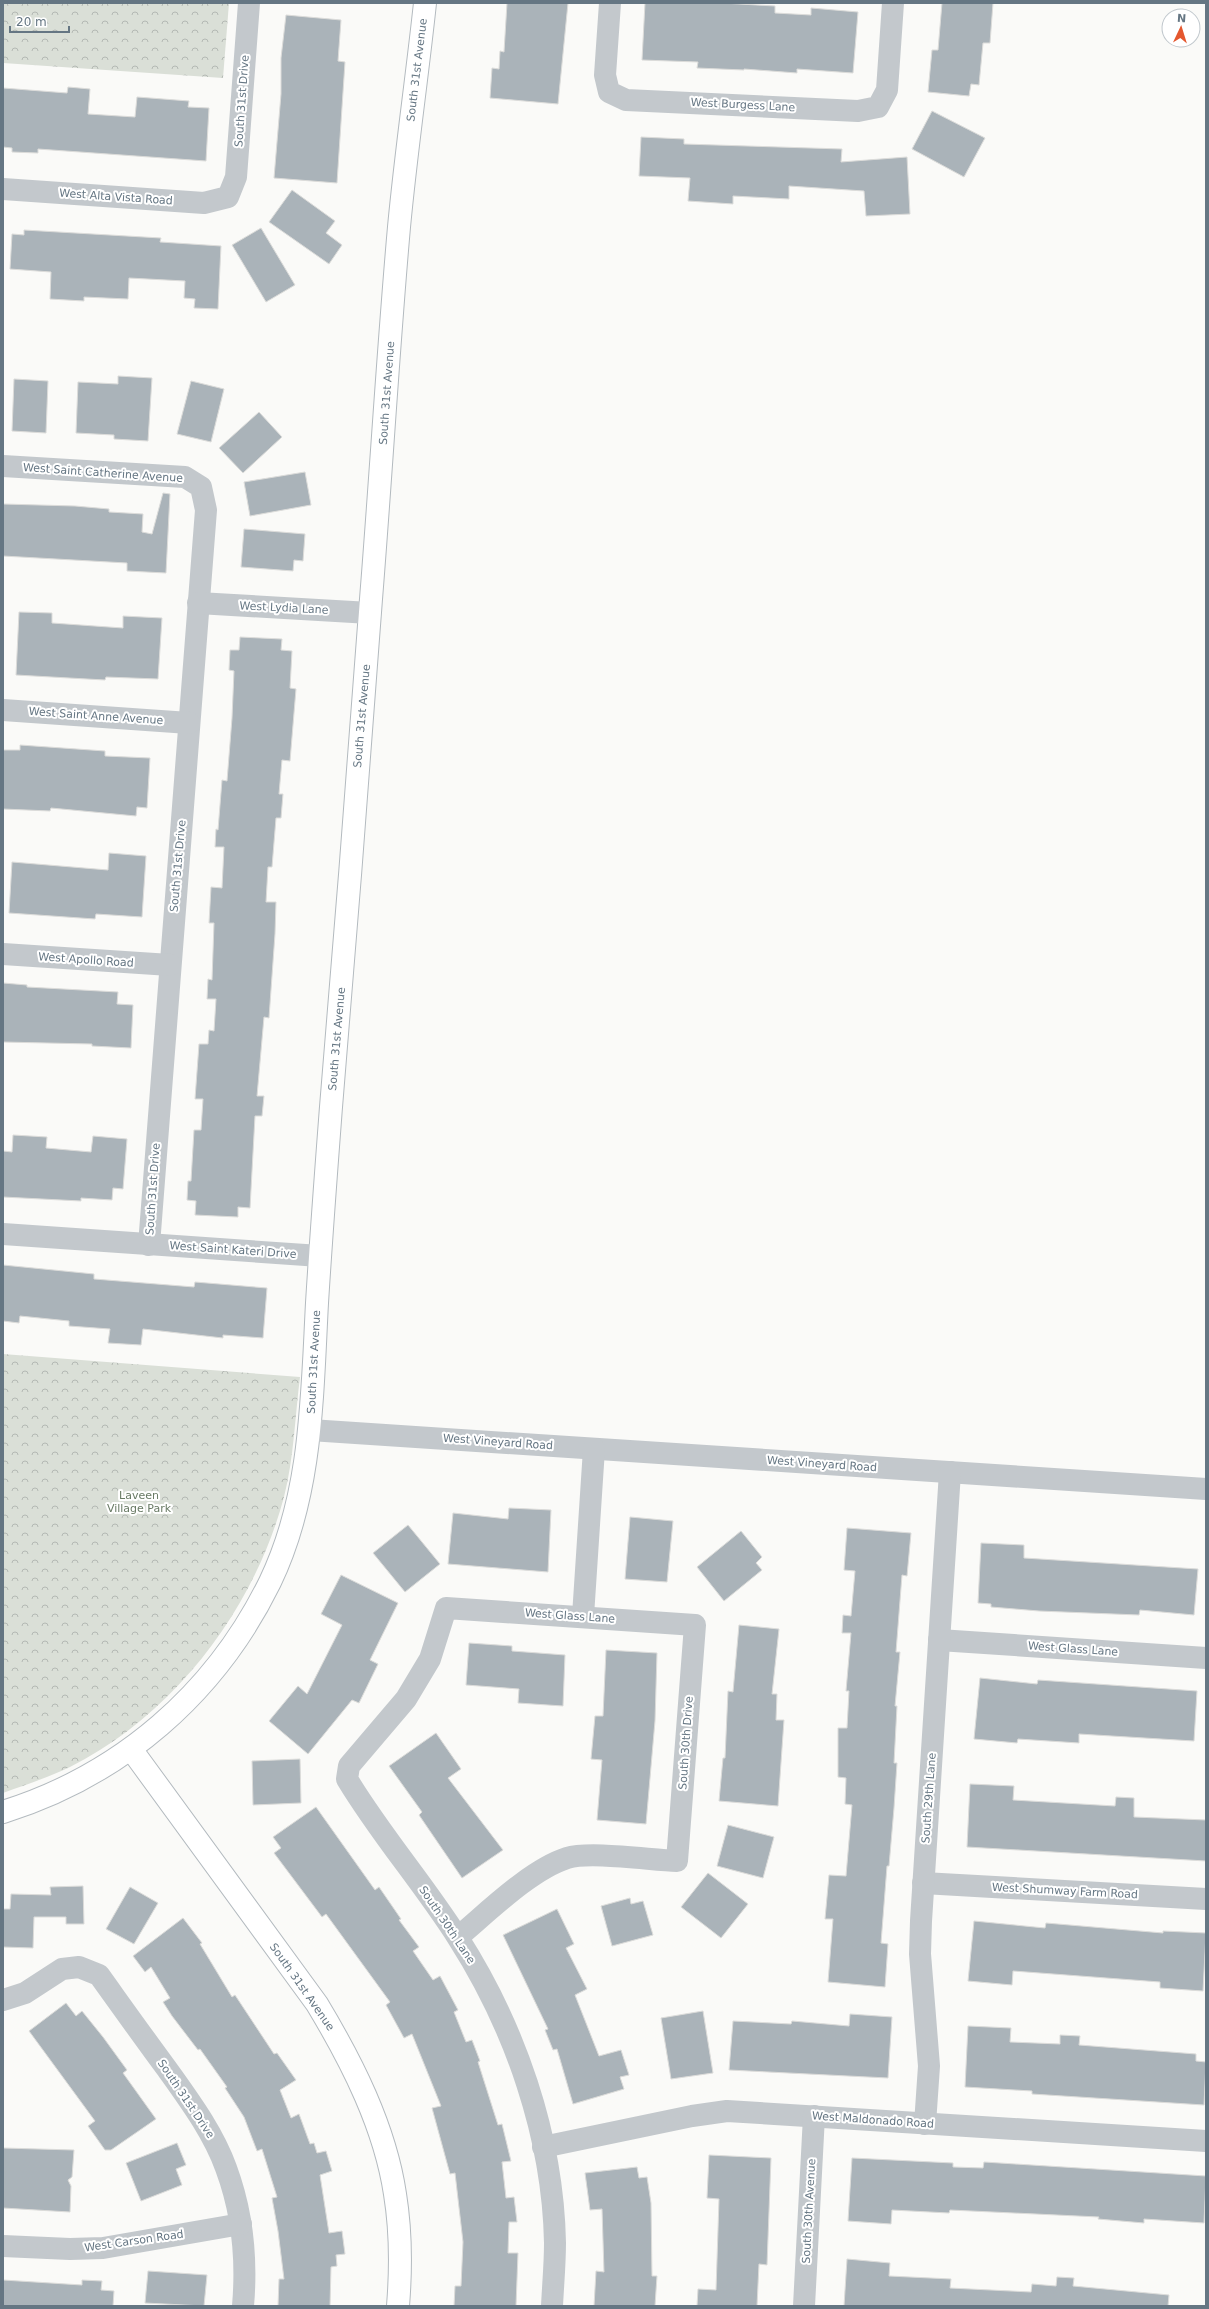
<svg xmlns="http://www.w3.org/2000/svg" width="1209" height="2309" viewBox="0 0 1209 2309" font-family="'DejaVu Sans',sans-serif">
<defs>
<pattern id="park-crowns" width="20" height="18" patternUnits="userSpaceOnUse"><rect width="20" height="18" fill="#dadfd7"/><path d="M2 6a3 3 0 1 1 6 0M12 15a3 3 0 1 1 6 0" fill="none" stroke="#b4b9b4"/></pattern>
</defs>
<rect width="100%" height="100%" fill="#fafaf8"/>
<g fill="url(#park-crowns)">
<polygon points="3,3 229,3 223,78 3,63"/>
<path d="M3 1354 300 1377C295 1416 294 1458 284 1497 254 1609 175 1714 70 1767 49 1777 25 1785 3 1793Z"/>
</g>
<g fill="#aab3b9" stroke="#dcdcda">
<polygon points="507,3 568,3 558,104 490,98 492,68 499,69 500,51 504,52"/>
<polygon points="645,3 722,3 775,6 775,13 811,15 811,8 858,12 853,73 797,69 797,73 744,69 744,70 697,68 698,62 642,60"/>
<polygon points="942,3 993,3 990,43 983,43 979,85 971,84 969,96 928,92 932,50 938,50"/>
<polygon points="286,15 341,20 338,61 345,62 337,183 274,178 281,94 281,58"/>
<polygon points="68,87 90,89 88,114 135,117 137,97 189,101 188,107 209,108 206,161 38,149 38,153 12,152 12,148 3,147 3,88 67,93"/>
<polygon points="932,111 985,138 964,177 912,149"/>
<polygon points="641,137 684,139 684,144 842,149 841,162 907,157 910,214 866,216 864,191 789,186 789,199 733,196 733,204 688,201 690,178 639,176"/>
<polygon points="292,190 335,221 326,233 342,245 329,264 269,222"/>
<polygon points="261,228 295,285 266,302 232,245"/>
<polygon points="24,230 161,238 160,242 221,246 218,309 194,308 195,299 184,298 185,281 129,278 128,299 84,297 84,301 50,299 51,272 10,269 12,234 24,235"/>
<polygon points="118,376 152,378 148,441 114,439 114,435 76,433 78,382 118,384"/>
<polygon points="14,379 48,381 46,433 12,431"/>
<polygon points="191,381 224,389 211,442 177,434"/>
<polygon points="259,412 282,437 243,473 219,448"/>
<polygon points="305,472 311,505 250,516 244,482"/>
<polygon points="163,493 170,494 166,573 127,571 127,563 3,556 3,504 75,506 109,509 109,512 143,514 142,532 152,534"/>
<polygon points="244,529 305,534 303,561 294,560 293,571 241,567"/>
<polygon points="19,612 52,613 52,623 123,628 123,616 162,618 158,679 106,677 105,680 16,675"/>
<polygon points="240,637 282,639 281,650 292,651 290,688 296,689 290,761 282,760 279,794 283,794 281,818 276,818 272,867 268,867 266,902 276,902 275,934 269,1018 264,1017 257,1096 264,1096 262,1116 255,1116 250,1208 238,1207 238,1217 195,1215 196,1201 187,1200 188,1181 191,1181 194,1130 201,1130 203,1099 195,1099 199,1044 208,1044 209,1030 214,1031 216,999 207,999 208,979 212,980 214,923 209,923 211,887 222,888 224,847 215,847 216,829 218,830 222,780 227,781 232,718 234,671 229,670 230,650 239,650"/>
<polygon points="20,745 105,751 105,756 150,758 147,808 137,807 136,816 51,808 50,811 3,809 3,750 20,750"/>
<polygon points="109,853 146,856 142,917 96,914 95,919 9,913 12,862 108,870"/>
<polygon points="3,983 27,985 27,987 118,992 117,1004 133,1005 131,1048 92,1046 92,1044 3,1042"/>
<polygon points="13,1135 47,1137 46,1148 91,1152 93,1136 127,1139 123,1189 113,1188 112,1200 81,1198 81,1201 3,1197 3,1151 12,1152"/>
<polygon points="3,1265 94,1274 94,1279 194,1287 195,1282 267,1288 263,1338 223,1335 223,1338 143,1329 141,1345 108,1343 110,1329 69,1326 69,1321 20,1316 19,1323 3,1321"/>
<polygon points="509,1508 551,1510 548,1572 448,1564 453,1513 508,1519"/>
<polygon points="630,1517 673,1521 667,1582 625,1579"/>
<polygon points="408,1525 440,1564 405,1592 373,1553"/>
<polygon points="847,1528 911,1533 907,1576 902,1575 896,1652 900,1652 895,1706 897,1706 894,1763 897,1763 894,1808 889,1866 887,1866 881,1943 888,1944 885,1987 828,1982 833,1919 825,1919 829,1875 846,1876 852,1805 845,1804 846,1778 838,1777 838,1728 847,1728 849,1691 846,1691 851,1633 842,1633 843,1615 851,1616 855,1571 844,1570"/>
<polygon points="741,1531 762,1557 756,1563 762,1570 724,1601 697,1567"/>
<polygon points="981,1543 1024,1545 1024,1558 1198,1569 1194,1615 1140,1610 1139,1615 1039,1611 991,1607 991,1604 978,1603"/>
<polygon points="341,1575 398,1603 370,1660 378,1664 359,1703 352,1700 308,1754 269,1721 298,1686 307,1694 342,1625 321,1614"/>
<polygon points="739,1625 779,1629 772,1694 777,1694 776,1720 784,1720 778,1806 719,1801 723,1758 725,1758 728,1691 733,1692"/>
<polygon points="469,1643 512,1646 512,1651 565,1655 563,1706 518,1703 519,1689 466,1685"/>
<polygon points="606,1650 657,1653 655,1721 646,1824 597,1820 602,1760 591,1759 595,1716 603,1716"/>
<polygon points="980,1678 1037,1684 1038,1680 1197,1691 1194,1741 1079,1734 1079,1743 1018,1739 1017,1743 974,1739"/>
<polygon points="436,1733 461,1769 448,1778 503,1850 462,1878 419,1815 422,1812 389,1766"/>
<polygon points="300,1759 301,1803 253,1805 252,1761"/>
<polygon points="970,1784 1014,1786 1013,1800 1115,1806 1116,1797 1134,1798 1134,1817 1206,1820 1206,1861 967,1847"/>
<polygon points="316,1807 375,1890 379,1887 401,1919 399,1920 419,1947 413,1951 433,1980 440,1976 458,2010 454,2012 466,2042 472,2040 480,2061 478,2062 498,2125 502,2124 511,2161 502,2162 506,2198 514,2197 517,2222 509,2222 508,2253 518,2253 516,2306 454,2306 455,2286 461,2286 463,2242 455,2173 450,2174 432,2108 441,2106 412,2034 404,2038 386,2005 390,2002 326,1914 322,1917 274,1853 281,1848 273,1837"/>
<polygon points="728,1825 774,1837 763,1878 717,1866"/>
<polygon points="708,1873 748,1904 721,1938 681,1907"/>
<polygon points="83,1886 84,1924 66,1924 66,1917 34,1917 33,1948 3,1947 3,1909 10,1909 11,1894 51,1895 50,1887"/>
<polygon points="130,1887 158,1903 134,1944 106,1929"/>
<polygon points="630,1898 631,1904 643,1901 653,1935 612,1946 601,1906"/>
<polygon points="557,1909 574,1944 566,1948 587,1989 575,1995 599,2056 621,2050 629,2075 620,2077 624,2089 573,2104 557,2049 553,2050 545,2030 548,2029 503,1935"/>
<polygon points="183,1918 202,1943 200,1944 232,1997 235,1995 274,2054 277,2053 296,2080 280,2090 291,2118 299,2114 310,2144 314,2143 317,2153 326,2151 332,2171 320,2175 329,2233 342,2231 345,2254 336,2255 337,2266 331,2267 330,2306 278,2306 279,2279 284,2279 278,2231 272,2198 277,2197 262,2149 257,2151 244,2117 225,2088 227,2087 200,2049 198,2050 172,2016 163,2002 170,1998 151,1967 145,1972 133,1956"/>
<polygon points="974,1921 1045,1928 1046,1923 1163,1933 1163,1931 1206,1933 1203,1991 1160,1988 1160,1982 1013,1971 1012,1985 968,1981"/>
<polygon points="66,2003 76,2016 82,2011 103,2037 127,2070 123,2073 156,2119 111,2150 105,2150 88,2126 95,2121 29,2031"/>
<polygon points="703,2011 713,2073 671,2079 661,2018"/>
<polygon points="850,2014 892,2017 888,2078 729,2070 733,2021 791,2024 792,2021 849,2026"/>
<polygon points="968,2026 1011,2028 1010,2042 1060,2044 1060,2035 1080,2036 1079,2045 1196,2054 1196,2061 1206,2062 1204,2105 1032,2094 1032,2091 965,2087"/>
<polygon points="177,2143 186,2165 176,2169 182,2185 141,2201 126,2163"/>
<polygon points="3,2148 74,2150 72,2177 68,2180 71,2186 70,2212 3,2208"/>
<polygon points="709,2155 771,2158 767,2265 759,2264 757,2306 697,2306 698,2289 716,2290 719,2199 707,2198"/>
<polygon points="852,2158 953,2163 953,2167 983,2168 984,2162 1206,2176 1204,2223 1144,2219 1144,2223 1098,2219 1099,2217 950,2210 949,2213 892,2210 891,2224 848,2221"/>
<polygon points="637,2167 639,2178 647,2177 651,2203 652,2276 657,2276 655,2306 594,2306 596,2271 604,2272 602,2209 590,2210 585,2173"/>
<polygon points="847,2259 890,2263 889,2276 951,2279 950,2288 1031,2292 1032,2284 1056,2286 1057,2277 1074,2278 1073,2286 1169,2295 1168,2306 844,2306"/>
<polygon points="148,2271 207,2275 204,2306 145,2303"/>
<polygon points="3,2280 82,2285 82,2280 102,2281 101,2290 114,2291 113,2306 3,2306"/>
</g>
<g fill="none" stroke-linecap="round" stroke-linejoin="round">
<g stroke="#b3babf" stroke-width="24">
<g id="secondary">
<path d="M131 1749 317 2004C352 2062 385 2127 395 2194 401 2231 401 2269 398 2306"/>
<path d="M3 1812C121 1775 215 1694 270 1582 312 1495 312 1397 317 1303 321 1238 326 1173 331 1107 345 938 359 768 371 599 381 475 388 351 399 227 406 152 417 78 425 3"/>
</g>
</g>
<g stroke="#c3c8cc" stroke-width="22">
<polyline points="610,3 605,75 609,92 626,100 858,111 878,107 887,90 893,3"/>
<polyline points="3,189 204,203 228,197 236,177 249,3"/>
<polyline points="3,466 185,477 201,487 206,510 149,1245"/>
<polyline points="198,603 370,613"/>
<polyline points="3,710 189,723"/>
<polyline points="3,954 170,965"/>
<polyline points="3,1234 320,1256"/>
<polyline points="310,1430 1206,1489"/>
<polyline points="583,1616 594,1449"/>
<polyline points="939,1640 1206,1658"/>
<polyline points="923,1883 1206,1899"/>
<path d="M458 1937C488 1912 530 1870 567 1858 590 1851 650 1860 677 1861L695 1625 446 1608 430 1659 406 1699 349 1766 347 1779C380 1834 423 1883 458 1938 515 2027 553 2136 555 2243 555 2264 553 2285 552 2306"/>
<path d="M3 2000 25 1993 62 1969 79 1967 99 1975C122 2007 144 2038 167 2069 189 2100 213 2132 226 2168 242 2211 247 2260 243 2306"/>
<polyline points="925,2124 929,2066 920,1954 921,1921 950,1472"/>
<polyline points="543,2147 692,2116 727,2111 1206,2141"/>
<polyline points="3,2246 70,2249 103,2248 241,2224"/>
<polyline points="804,2306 814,2116"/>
</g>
<use href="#secondary" stroke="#fff" stroke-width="22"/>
</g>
<g text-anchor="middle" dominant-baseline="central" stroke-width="4" stroke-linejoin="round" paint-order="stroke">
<g font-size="11" fill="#657683" stroke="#fff">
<text transform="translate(417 70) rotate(-83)">South 31st Avenue</text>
<text transform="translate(242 101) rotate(-86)">South 31st Drive</text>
<text transform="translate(743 105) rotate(3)">West Burgess Lane</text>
<text transform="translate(116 197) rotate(4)">West Alta Vista Road</text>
<text transform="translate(387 393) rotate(-86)">South 31st Avenue</text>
<text transform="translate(103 473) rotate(4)">West Saint Catherine Avenue</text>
<text transform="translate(284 608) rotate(3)">West Lydia Lane</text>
<text transform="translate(96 716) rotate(4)">West Saint Anne Avenue</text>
<text transform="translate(362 716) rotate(-85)">South 31st Avenue</text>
<text transform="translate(178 866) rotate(-85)">South 31st Drive</text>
<text transform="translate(86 960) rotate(4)">West Apollo Road</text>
<text transform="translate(337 1039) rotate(-85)">South 31st Avenue</text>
<text transform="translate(153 1189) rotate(-86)">South 31st Drive</text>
<text transform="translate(233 1250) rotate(4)">West Saint Kateri Drive</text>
<text transform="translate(314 1362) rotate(-87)">South 31st Avenue</text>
<text transform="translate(498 1442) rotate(4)">West Vineyard Road</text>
<text transform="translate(822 1464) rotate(4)">West Vineyard Road</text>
<text transform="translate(570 1616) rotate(4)">West Glass Lane</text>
<text transform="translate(1073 1649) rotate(4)">West Glass Lane</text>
<text transform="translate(686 1743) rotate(-86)">South 30th Drive</text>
<text transform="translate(929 1798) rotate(-86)">South 29th Lane</text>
<text transform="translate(1065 1891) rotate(3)">West Shumway Farm Road</text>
<text transform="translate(447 1925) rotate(56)">South 30th Lane</text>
<text transform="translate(302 1987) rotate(55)">South 31st Avenue</text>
<text transform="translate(186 2099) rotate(56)">South 31st Drive</text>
<text transform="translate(873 2120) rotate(4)">West Maldonado Road</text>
<text transform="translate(809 2211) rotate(-87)">South 30th Avenue</text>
<text transform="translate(134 2241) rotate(-8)">West Carson Road</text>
</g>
<g font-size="11" fill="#687a64" stroke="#fff">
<text x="139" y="1495">Laveen<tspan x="139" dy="13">Village Park</tspan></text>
</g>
</g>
<rect width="1209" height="2309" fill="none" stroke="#657683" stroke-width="8"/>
<g transform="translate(1181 28) rotate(4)"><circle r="19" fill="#ffffff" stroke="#c1c8cd"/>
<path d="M0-3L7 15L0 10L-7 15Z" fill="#e4572e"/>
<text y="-6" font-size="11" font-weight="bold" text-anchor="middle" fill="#657683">N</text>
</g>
<path d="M10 26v6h59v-6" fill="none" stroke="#657683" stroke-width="2"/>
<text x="16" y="26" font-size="12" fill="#657683" stroke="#ffffff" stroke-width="3" paint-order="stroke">20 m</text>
</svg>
